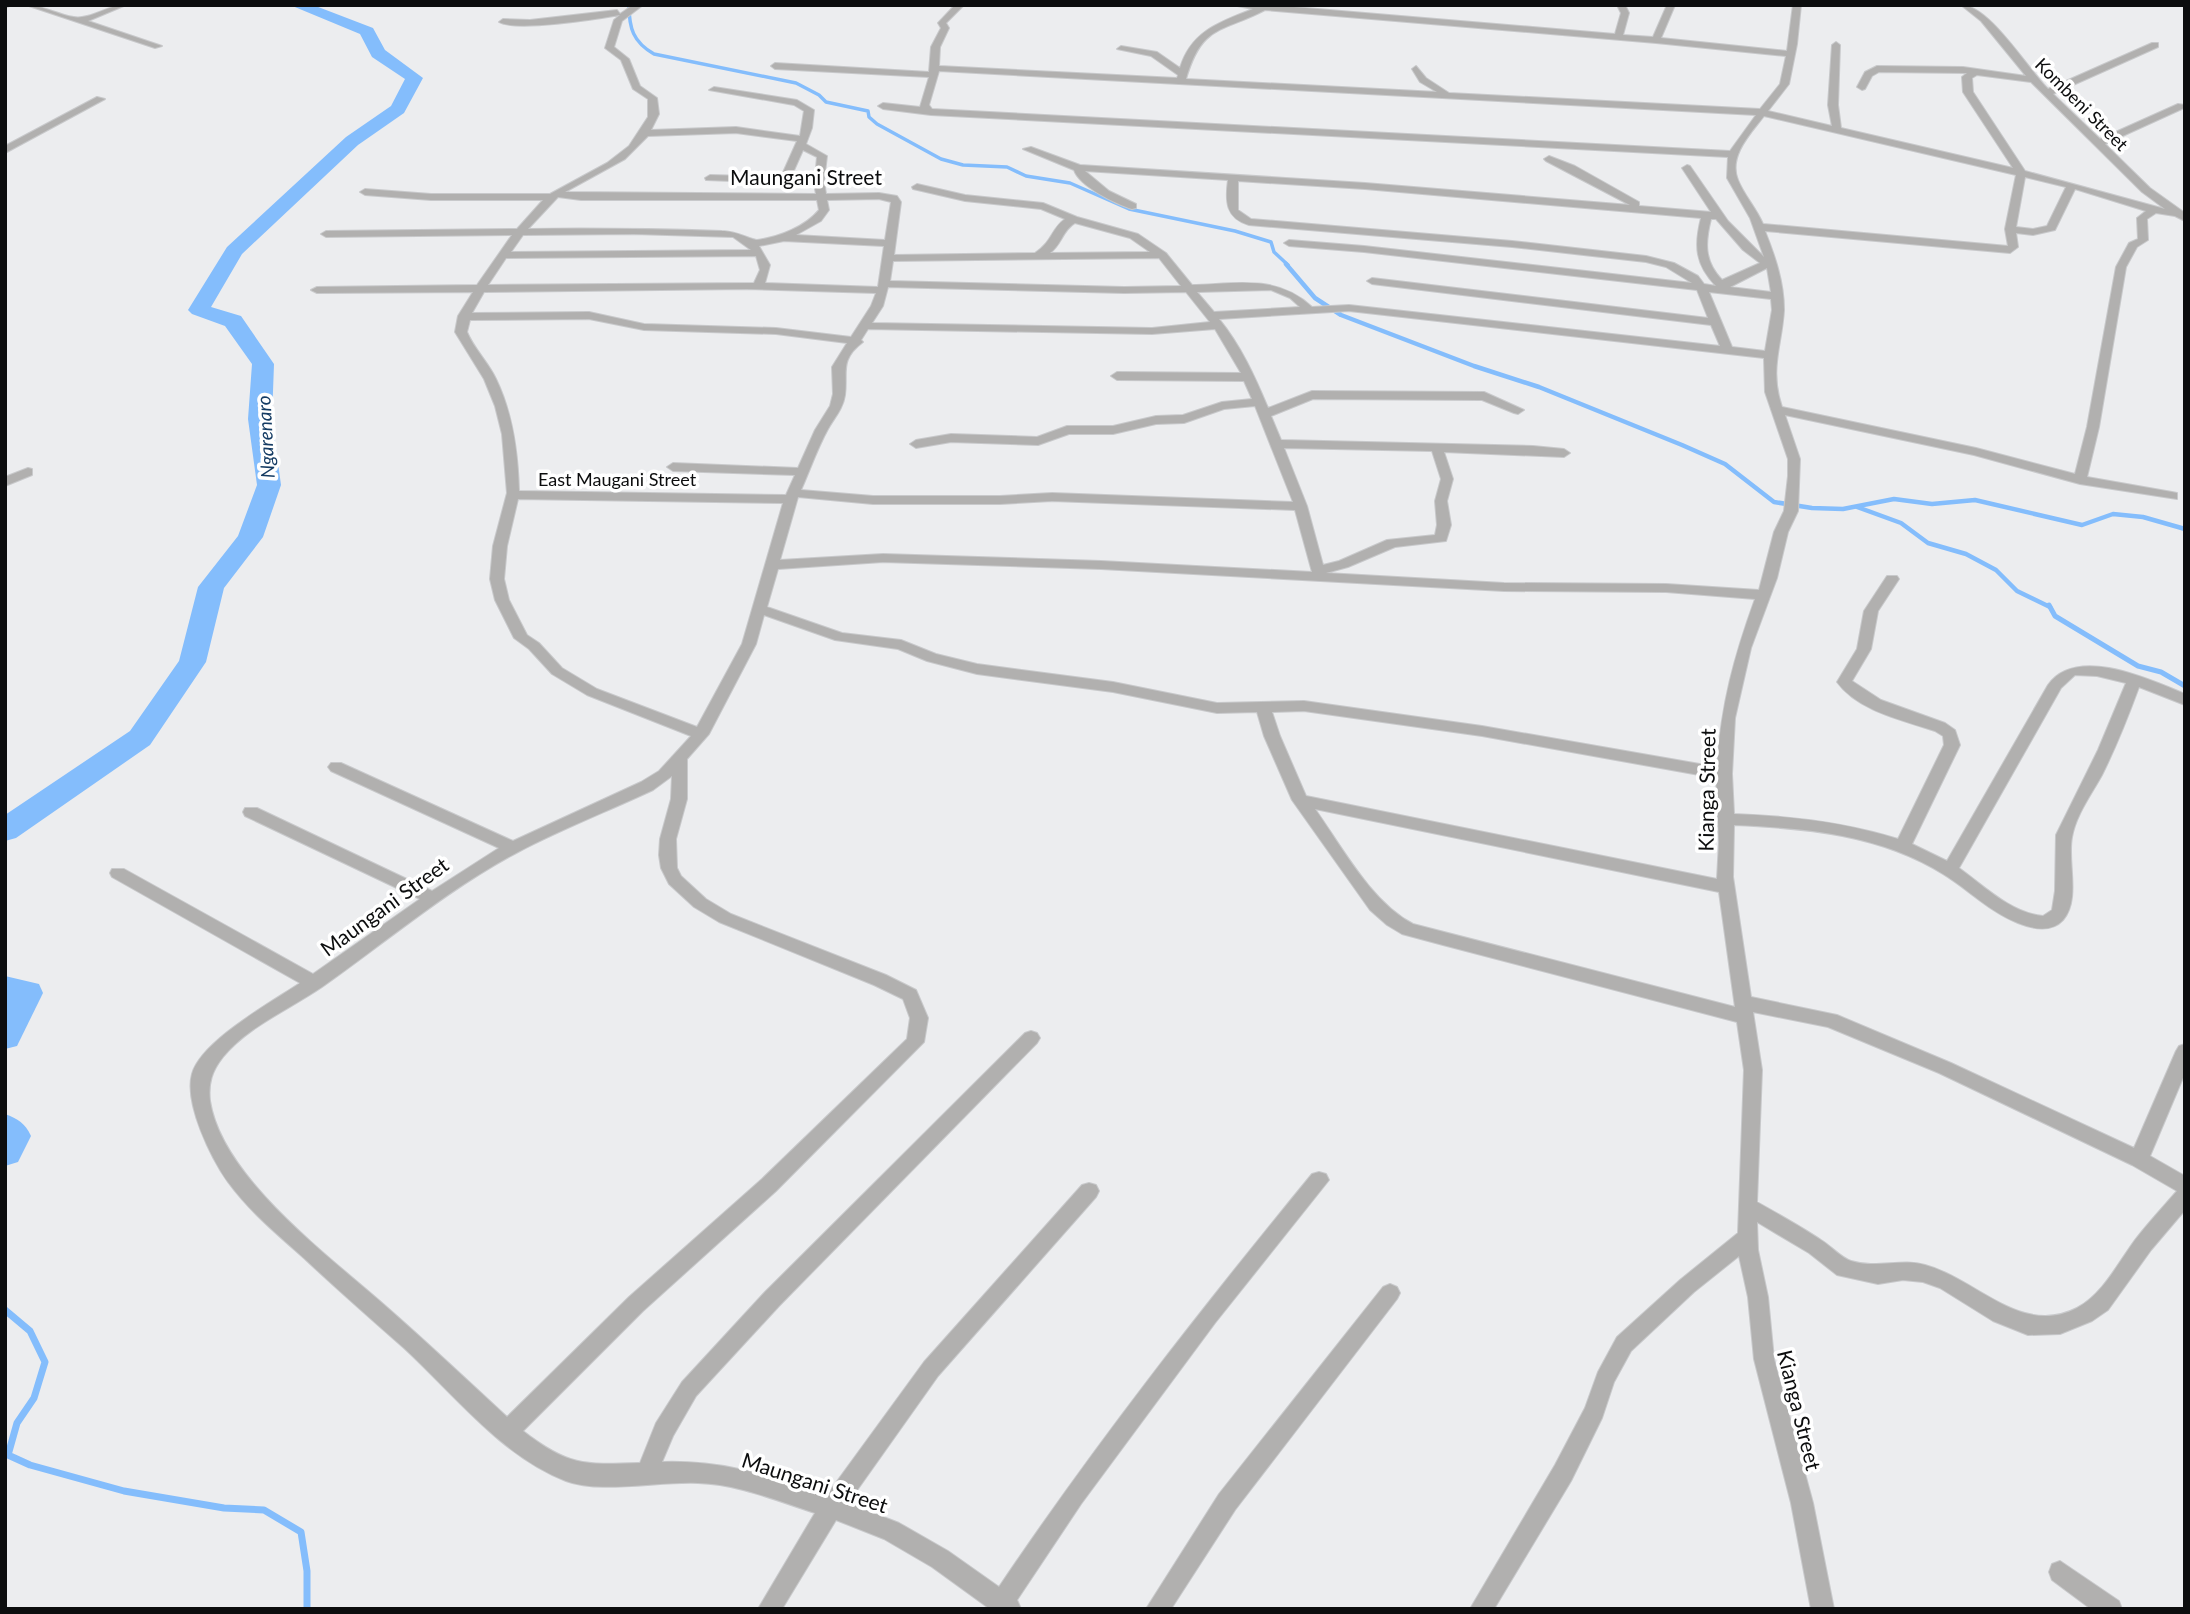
<svg xmlns="http://www.w3.org/2000/svg" width="2190" height="1614" viewBox="0 0 2190 1614" font-family="Lato,sans-serif">
<rect width="100%" height="100%" fill="#ecedef"/>
<g fill="none" stroke-linecap="round" stroke-linejoin="round">
<path stroke="#84bdfc" stroke-width="3.5" d="M629 5C629 28 633 42 654 54L796 83 819 95 826 102 868 111 869 117 877 124 941 159 963 165 1007 167 1026 176 1070 183 1129 209 1235 231 1271 242 1274 252 1288 265"/>
<g stroke="#84bdfc" stroke-width="4.5">
<polyline points="1286,264 1315,298 1341,315 1474,366 1539,387 1682,445 1725,464 1774,502 1812,508 1843,509 1894,499 1932,504 1975,500 2082,525 2113,514 2143,517 2185,529"/>
<polyline points="1857,507 1901,523 1928,543 1966,554 1996,570 2017,591 2050,607"/>
</g>
<polyline stroke="#84bdfc" stroke-width="5" points="2049,605 2055,616 2138,666 2161,672 2185,686"/>
<polyline stroke="#84bdfc" stroke-width="7" points="5,1310 30,1331 45,1362 34,1398 17,1423 8,1455 30,1465 124,1491 224,1508 264,1510 301,1532 307,1571 307,1609"/>
<g fill="#84bdfc" fill-rule="evenodd">
<polygon points="290,5 313,5 373,28 385,50 423,78 404,113 358,145 242,254 211,307 241,316 274,364 272,419 281,485 263,537 224,588 206,662 150,745 16,838 5,841 5,815 130,731 179,661 198,587 238,536 257,485 248,419 252,364 225,326 192,314 188,310 227,247 346,137 391,106 405,79 372,57 360,34"/>
<polygon points="5,976 39,984 43,993 17,1046 5,1049"/>
<path d="M5 1114C18 1119 25 1123 31 1136L18 1162 5 1166Z"/>
</g>
<g stroke="#c8c9cb" stroke-width="2">
<g id="minor">
<polygon points="5,5 11,5 5,8"/>
<path d="M26 5C44 5 68 20 82 17 98 15 109 5 126 5L88 21 162 46 155 48Z"/>
<path d="M633 5H643L622 21 614 47 629 59 640 86 657 98 659 114 651 130 736 127 800 136 804 111 794 105 709 90 714 87 797 100 814 110 812 128 806 144 827 156 824 181 826 194 879 193 897 196 901 202 894 255 1035 253C1053 241 1051 229 1065 219L1041 209 965 201 913 189 912 187 917 184 965 195 1043 203 1077 217 1138 234 1166 253 1192 285C1237 284 1277 274 1312 307L1349 305 1720 346 1711 325 1372 284 1367 281 1372 278 1708 318 1697 290 1364 252 1289 246 1284 243 1289 240 1364 246 1692 283 1666 267 1646 262 1512 247 1249 225C1226 218 1225 202 1228 180L1085 171 1109 191 1136 204V208L1132 209C1116 204 1079 186 1074 170L1023 149 1031 147 1080 165 1365 183 1630 205 1546 161 1544 159 1549 156 1575 166 1639 202V206L1711 212 1682 168 1687 165 1690 166 1728 221 1764 257 1750 218 1727 178 1728 157 931 115 883 109 878 106 883 103 920 107 929 77 775 69 771 66 775 63 929 72 931 47 941 28 938 23 955 5H964L946 23 949 28 940 47 939 66 1177 78 1178 75 1151 56 1117 49 1121 46 1157 52 1180 68C1191 31 1220 22 1253 9L1232 5H1269L1615 34 1621 13 1617 5H1625L1629 13 1623 35 1653 37 1667 5H1675L1661 38 1787 51 1793 5H1801L1797 44 1789 84 1768 111 1832 126 1828 105 1832 45 1836 42 1840 45 1838 105 1841 128 2013 168 1963 92 1962 77 1967 73 1879 72 1872 76 1865 89 1862 90 1857 87 1865 72 1877 66 1963 67 2026 76 1981 21 1961 5C1989 5 2027 68 2048 89L2152 43H2158V47L2053 94 2100 139 2178 104 2185 105 2184 108 2105 144 2150 188 2185 213V221L2175 216 2156 213 2147 219 2148 240 2137 247 2126 267 2099 427 2087 477 2172 492 2177 493V499L2080 484 1974 455 1785 415 1800 459 1798 511 1788 532 1777 578 1751 648 1735 718 1732 774 1734 814C1790 816 1844 822 1898 839L1944 745 1943 736 1935 731C1902 720 1858 711 1837 682L1857 649 1864 611 1887 576H1897L1899 579 1878 611 1871 649 1852 681 1881 700 1945 723 1955 730 1960 745 1912 844 1947 861 2048 685C2076 645 2149 679 2185 694V705L2139 687C2128 717 2116 747 2102 775 2091 795 2076 815 2072 837 2067 862 2081 899 2063 920 2051 933 2033 929 2018 923 1990 912 1969 890 1943 874 1881 835 1806 828 1734 825L1733 877 1751 997 1837 1015 1951 1063 2134 1148 2176 1051 2179 1046 2185 1044V1073L2150 1156 2185 1176V1210L2151 1250 2108 1310 2092 1321 2060 1334 2028 1335 1993 1321 1940 1288 1923 1282 1903 1280 1878 1284 1837 1275 1809 1253 1757 1222 1758 1250 1768 1297 1774 1359 1813 1503 1834 1609H1811L1791 1503 1754 1359 1748 1297 1739 1256 1694 1292 1631 1351 1614 1382 1602 1418 1571 1481 1494 1609H1470L1555 1465 1585 1408 1598 1372 1617 1337 1680 1280 1738 1233 1744 1070 1737 1022 1443 945 1402 934 1387 925 1370 910 1292 800 1264 736 1257 712 1217 713 1113 692 977 674 927 661 898 649 835 640 764 615 756 644 709 734 687 759V799L676 839 677 868 681 876 706 899 731 914 886 975 916 990 928 1018 924 1042 776 1191 643 1311 523 1431C568 1466 584 1465 640 1463L656 1423 682 1382 765 1292 1025 1033 1031 1031 1037 1033 1040 1038 1037 1043 779 1306 696 1396 673 1436 662 1462C726 1460 767 1476 827 1495L924 1362 1082 1185 1089 1183 1096 1185 1099 1191 1096 1197 938 1376 848 1503 899 1523 948 1551 999 1587C1096 1443 1202 1308 1312 1174L1319 1172 1326 1174 1329 1180 1215 1323 1081 1504 1017 1600 1021 1609H990L932 1567 884 1539 836 1520 782 1609H758L815 1513C777 1501 738 1484 698 1483 660 1481 600 1494 566 1481 501 1456 454 1394 404 1348 371 1319 338 1290 306 1260 278 1235 250 1212 228 1182 211 1158 184 1103 192 1074 201 1041 272 1002 300 983L112 877 110 873 112 869H124L313 974 420 899 245 816 243 812 245 808H257L432 891 499 848 331 771 328 767 331 763H341L513 841 641 782 659 771 691 736 587 695 552 674 529 649 514 638 495 600 490 579 493 546 507 493 502 434 495 406 484 379 455 332 458 316 473 292 317 293 311 290 317 287 477 285 512 235 326 237 321 234 326 231 517 229 543 200H431L365 195 360 192 365 189 431 194H550L607 163 629 146 648 117V99L633 89 621 60 605 48 614 20 620 15C597 19 516 32 499 22L503 19 530 20 617 10 620 14ZM1265 10 1656 43 1786 56 1780 84 1760 109 1449 93 1426 78 1416 66 1412 69 1420 82 1437 92 1186 79C1202 24 1221 33 1265 10ZM939 71 1756 115 1730 151 932 109 929 105ZM1977 75 2031 82 2142 192 2165 209 2025 171 1973 92 1972 78ZM1764 116 2016 175 2005 229 2008 246 1763 224C1756 208 1744 195 1738 180 1728 156 1751 133 1764 116ZM736 133 797 141 781 177 710 175 705 178 706 180 814 184 816 194 565 192 625 159 648 136ZM803 150 817 157 815 178 791 177ZM2025 177 2066 187 2047 226 2033 229 2016 227ZM1238 181 1365 189 1701 218C1694 246 1695 264 1716 286L1704 284 1698 276 1674 263 1646 256 1512 241 1251 219 1238 210ZM2075 189 2146 211 2137 218 2138 239 2129 243 2116 267 2087 427 2075 474 1976 448 1782 407C1769 369 1782 346 1784 310 1784 282 1775 256 1765 231L2010 253 2018 247 2016 233 2033 235 2055 230ZM558 197 581 200H817L819 210C805 227 779 237 757 240 752 240 736 231 722 231 658 229 593 228 528 229ZM879 199 891 202 885 240 796 235 821 221 829 210 827 200ZM1711 219H1716L1743 250 1760 263 1722 280C1704 261 1705 243 1711 219ZM1075 223 1130 238 1150 252 1050 253C1062 244 1062 231 1075 223ZM634 234 733 237 751 250 511 252 523 235ZM784 241 884 246 878 287 765 283 770 265 759 246ZM756 256 760 270 754 283 488 285 506 258ZM1159 258 1181 286 1124 287 890 281 893 261ZM1767 268 1771 292 1730 287ZM888 287 1124 293 1186 292 1210 322 1152 328 872 323 883 306ZM747 289 876 293 871 306 851 337 776 328 644 324 589 312 472 313 484 292ZM1271 290 1290 298 1300 307 1214 312 1197 292ZM1709 292 1771 299 1772 310 1765 351 1732 347ZM1349 311 1764 358 1765 392 1788 459V476L1784 511 1774 532 1759 590 1666 584 1504 583 1326 573 1348 567 1395 547 1446 541 1451 525 1447 501 1453 479 1444 452 1564 457 1570 453 1564 449 1533 446 1281 440 1271 416 1313 399 1482 400 1514 413 1518 414 1524 410 1484 392 1312 391 1268 408C1255 377 1241 346 1219 319ZM589 319 644 330 776 334 847 343 832 367 833 394 830 406 815 430 798 468 673 463 667 467 673 471 795 475 786 495 519 491C518 453 513 414 496 379 488 362 474 349 467 332L470 320ZM868 329 1152 334 1215 329 1241 373 1117 372 1111 376 1117 380 1244 381 1252 399 1222 402 1183 415 1156 416 1113 426H1067L1037 437 951 434 916 440 910 444 916 448 951 442 1038 445 1069 434H1113L1156 424 1184 423 1224 409 1255 406 1293 502 1052 493 1000 496H873L801 490C810 470 817 449 828 429 834 418 843 409 845 395 848 372 839 360 863 342L861 340ZM1284 448 1432 451 1441 479 1435 501 1437 525 1435 535 1387 540 1339 561 1323 565 1307 506ZM798 497 873 504H1000L1052 501 1295 510 1312 572 1101 561 883 554 780 560ZM518 499 783 503 742 644 697 727 597 689 562 668 539 643 527 635 509 600 504 579 507 546ZM883 562 1101 569 1504 591 1666 592 1755 599C1734 657 1721 705 1717 767L1482 726 1304 701 1217 703 1113 682 977 664 936 654 901 640 842 633 767 607 778 569ZM2075 675 2097 676 2126 683 2098 750 2056 835 2055 891 2052 910 2043 916C2011 913 1984 886 1959 868L2061 688ZM1304 711 1482 736 1716 778 1719 842 1717 879 1306 796 1280 736 1272 712ZM672 776 671 799 660 839 659 855 661 868 669 884 694 907 719 922 874 985 903 999 910 1018 907 1039 762 1179 629 1297 507 1417C468 1381 430 1345 390 1310 333 1259 222 1179 210 1101 208 1083 212 1071 223 1057 247 1027 290 1009 322 987 386 942 448 889 518 852 562 829 608 811 653 790ZM1315 809 1719 892 1735 1007 1413 924C1371 902 1342 847 1315 809ZM1753 1012 1828 1027 1939 1073 2132 1165 2177 1191C2163 1207 2148 1223 2135 1240 2118 1263 2103 1294 2077 1308 2021 1337 1977 1279 1925 1265 1901 1258 1877 1269 1851 1261 1841 1258 1831 1246 1821 1240 1800 1226 1778 1214 1757 1202L1762 1070Z"/>
<polygon points="97,97 105,99 5,153 5,146"/>
<polygon points="28,468 32,469 32,475 5,486 5,477"/>
<polygon points="1390,1284 1397,1287 1400,1293 1397,1299 1235,1510 1171,1609 1146,1609 1219,1494 1383,1287"/>
<polygon points="2060,1561 2119,1601 2122,1609 2091,1609 2052,1580 2049,1572 2052,1564"/>
</g>
</g>
<use href="#minor" fill="#b1b0af" fill-rule="evenodd"/>
</g>
<g text-anchor="middle" dominant-baseline="central" stroke-width="7" stroke-linejoin="round" paint-order="stroke">
<g font-size="18" fill="#0c0d0e" stroke="#fff">
<text transform="translate(2082 104) rotate(45)">Kombeni Street</text>
<text x="617" y="479">East Maugani Street</text>
</g>
<g font-size="19" font-style="italic" fill="#143b63" stroke="#fff">
<text transform="translate(265 437) rotate(-93)">Ngarenaro</text>
</g>
<g font-size="21" fill="#0c0d0e" stroke="#fff">
<text x="806" y="176">Maungani Street</text>
<text transform="translate(1706 790) rotate(-89)">Kianga Street</text>
<text transform="translate(384 906) rotate(-36)">Maungani Street</text>
<text transform="translate(1800 1410) rotate(76)">Kianga Street</text>
<text transform="translate(815 1482) rotate(18)">Maungani Street</text>
</g>
</g>
<rect width="2190" height="1614" fill="none" stroke="#0c0d0e" stroke-width="14"/>
</svg>
